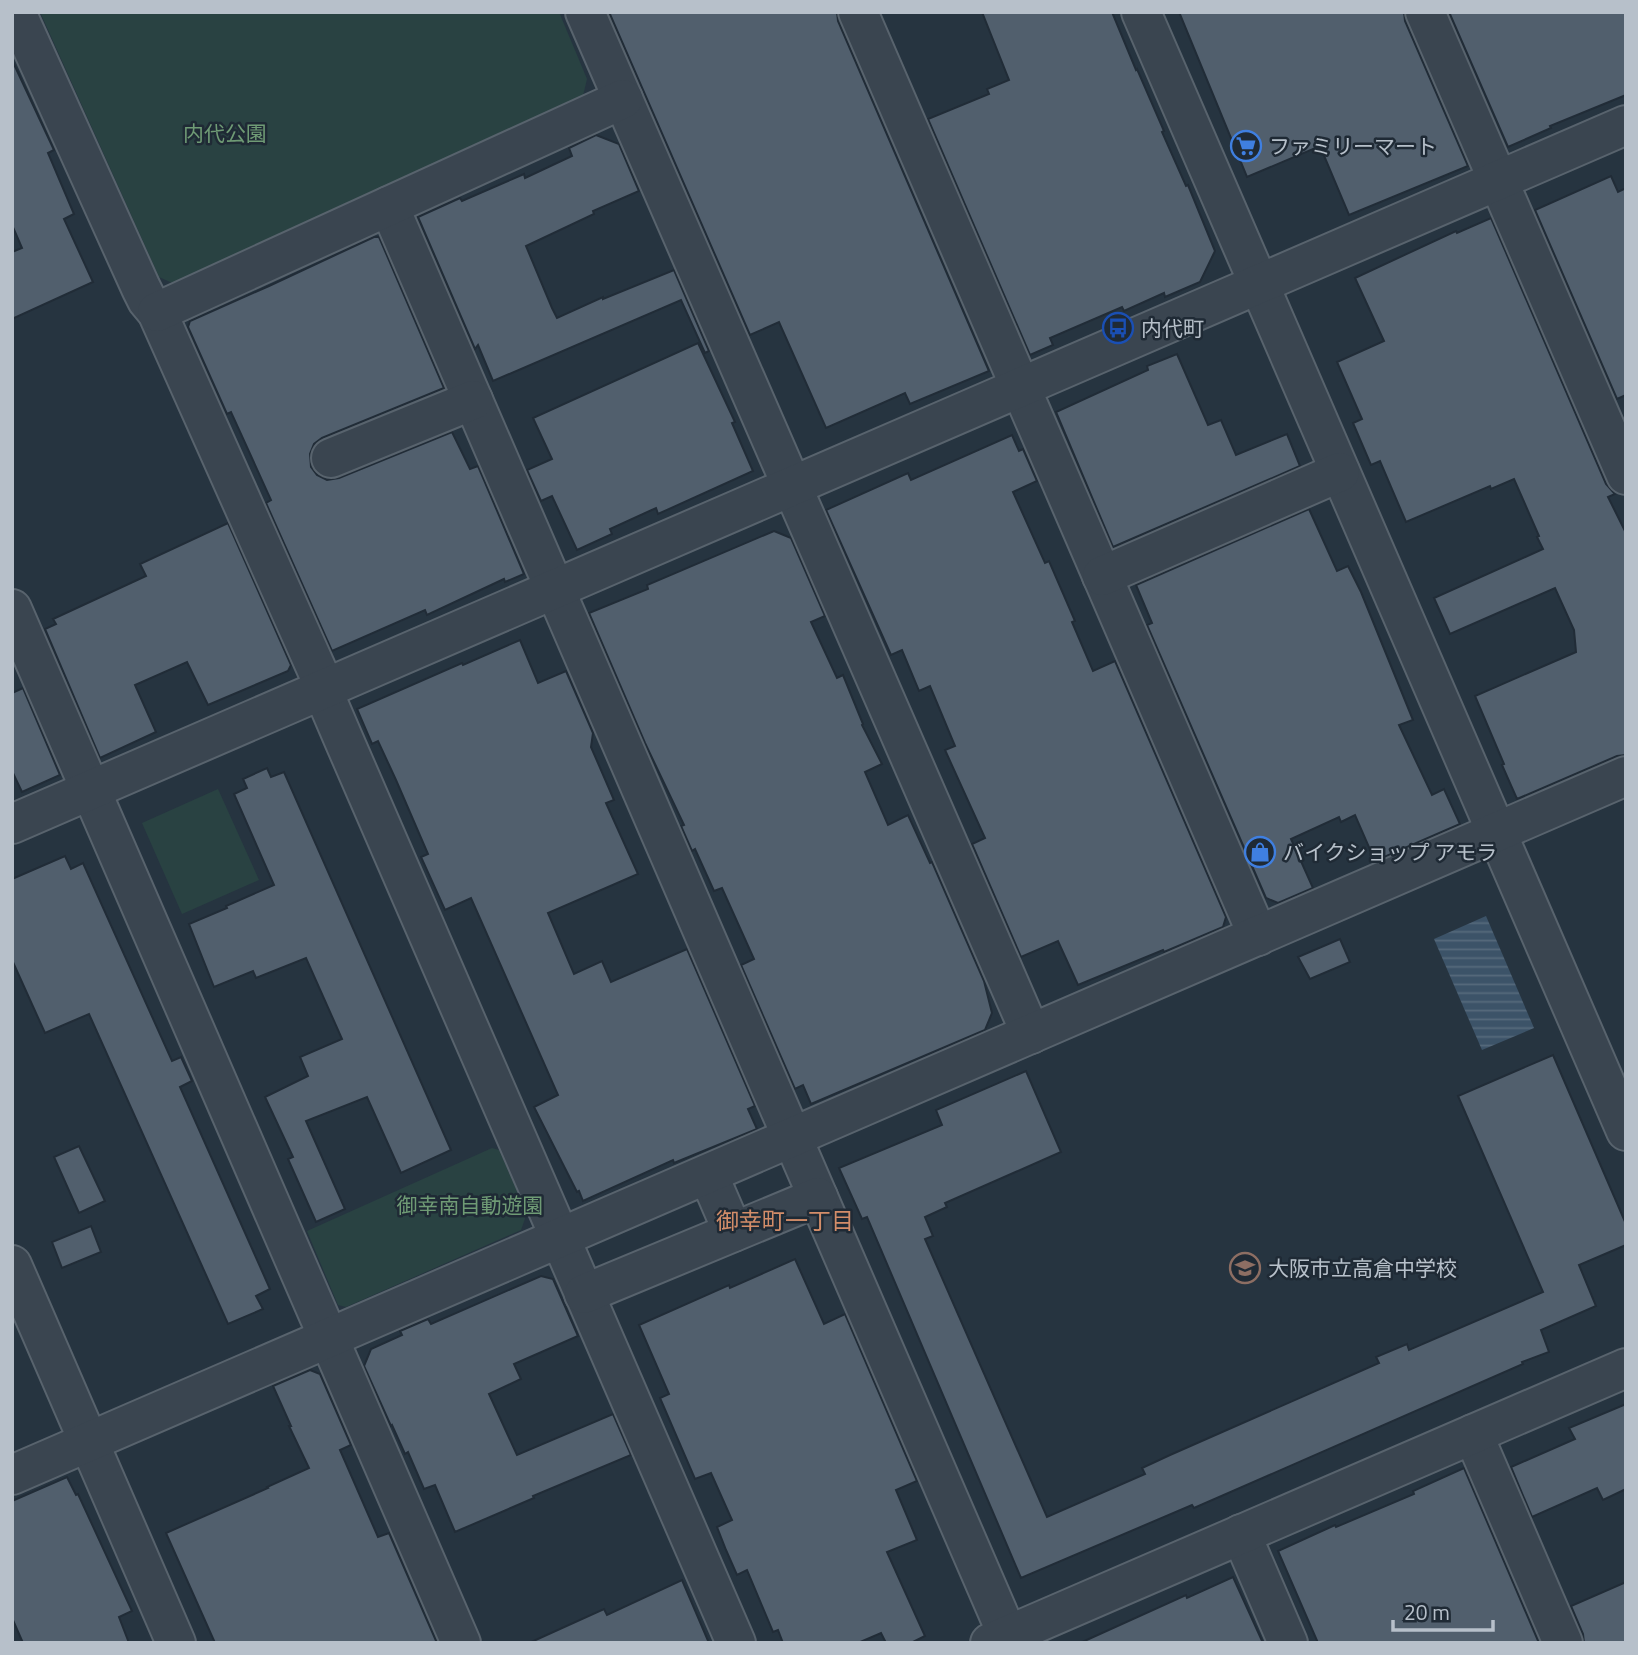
<svg xmlns="http://www.w3.org/2000/svg" width="1638" height="1655" viewBox="0 0 1638 1655" font-family="'Titillium Web','Noto Sans JP',sans-serif">
<defs>
<pattern id="water-rules" width="6" height="5" patternUnits="userSpaceOnUse" patternTransform="scale(1.75)"><rect width="6" height="5" fill="#3c5368"/><path d="M0 2.5h6" fill="none" stroke="#566a7c"/></pattern>
</defs>
<rect width="100%" height="100%" fill="#263440"/>
<g fill="#294242">
<polygon points="40,12 559,12 587,79 582,100 177,285 159,277"/>
<polygon points="218,789 259,880 182,914 142,823"/>
<polygon points="492,1148 499,1150 527,1213 521,1230 346,1307 338,1305 307,1231"/>
</g>
<polygon fill="url(#water-rules)" points="1486,916 1534,1028 1482,1050 1434,939"/>
<g fill="#515f6d" stroke="#212c37" stroke-width="2">
<polygon points="609,12 837,12 838,21 989,371 910,404 905,393 826,428 779,322 750,335"/>
<polygon points="982,12 1112,12 1136,70 1137,69 1164,131 1162,132 1186,186 1188,185 1215,251 1200,282 1165,297 1164,293 1124,311 1122,307 1050,338 1053,345 1030,355 928,119 989,94 987,89 1009,80"/>
<polygon points="1179,12 1404,12 1405,21 1468,166 1349,215 1320,146 1247,177"/>
<polygon points="1449,12 1626,12 1626,95 1550,126 1551,128 1508,147"/>
<polygon points="12,60 54,150 48,153 74,214 64,219 93,282 12,319 12,252 22,248 12,225"/>
<polygon points="596,135 619,144 639,191 593,211 594,214 526,246 552,308 557,318 603,297 603,299 674,270 709,351 705,353 681,300 493,381 478,345 475,349 418,217 460,198 462,201 524,174 525,178 572,156 569,148"/>
<polygon points="1611,176 1618,192 1626,188 1626,395 1617,399 1535,210"/>
<polygon points="1491,218 1606,484 1615,494 1608,497 1626,533 1626,755 1617,756 1517,799 1502,765 1504,764 1475,696 1576,652 1574,630 1555,588 1450,634 1434,598 1543,549 1537,537 1539,536 1514,479 1491,489 1490,486 1406,522 1380,461 1371,465 1353,423 1362,419 1337,362 1384,341 1355,278 1456,231 1457,233"/>
<polygon points="374,237 379,237 444,388 322,438 314,444 310,454 311,467 317,475 327,480 339,478 452,432 470,469 478,466 524,574 505,582 504,579 427,615 425,610 332,651 266,503 271,500 231,412 227,414 188,327 190,321 269,286"/>
<polygon points="698,343 735,422 732,423 753,471 658,514 656,508 610,529 612,534 577,550 552,496 541,501 527,470 552,459 533,418"/>
<polygon points="1177,354 1208,425 1221,420 1236,455 1287,434 1300,466 1113,547 1056,412 1148,370 1147,366"/>
<polygon points="1012,435 1019,451 1023,449 1037,481 1013,492 1045,563 1049,561 1075,621 1072,622 1093,671 1115,661 1226,917 1223,927 1164,952 1163,950 1078,985 1058,941 1021,957 972,844 985,838 945,750 955,746 930,686 919,691 902,650 891,655 826,510 908,473 911,480"/>
<polygon points="1309,509 1337,571 1348,566 1361,592 1413,720 1399,725 1432,795 1444,789 1460,824 1375,861 1355,815 1341,822 1339,817 1291,839 1313,888 1278,903 1266,898 1147,625 1152,623 1136,585"/>
<polygon points="228,523 291,665 288,671 208,705 187,662 135,685 156,732 100,758 45,629 56,624 53,619 146,576 140,564"/>
<polygon points="774,531 791,538 825,616 811,622 837,678 843,675 863,724 862,725 882,764 865,772 888,825 908,815 930,863 932,862 984,981 992,1013 985,1030 811,1104 803,1085 795,1089 741,965 754,959 722,888 714,891 695,849 692,851 681,826 684,825 645,743 589,613 648,589 647,585"/>
<polygon points="520,640 538,683 566,671 593,733 591,747 614,800 606,803 638,874 548,913 574,974 602,961 611,982 687,949 755,1106 748,1109 757,1129 674,1163 673,1160 583,1201 579,1191 577,1192 534,1107 558,1095 471,898 445,910 421,857 428,854 396,780 378,741 372,744 357,709 462,663 463,665"/>
<polygon points="23,688 60,775 22,792 12,771 12,693"/>
<polygon points="267,768 271,777 284,772 451,1150 401,1173 367,1097 306,1121 345,1209 316,1222 288,1159 293,1157 265,1097 308,1076 300,1057 342,1039 306,958 256,978 253,971 214,987 189,924 227,908 226,906 274,885 234,794 247,788 243,779"/>
<polygon points="65,856 71,869 83,863 172,1061 181,1057 192,1081 180,1087 270,1289 256,1296 263,1309 228,1324 89,1014 45,1033 12,960 12,879"/>
<polygon points="1340,939 1350,962 1310,979 1298,957"/>
<polygon points="1553,1055 1626,1224 1626,1245 1579,1265 1596,1306 1541,1330 1549,1352 1522,1362 1523,1364 1194,1508 1192,1505 1021,1578 867,1217 862,1219 839,1168 942,1125 936,1110 1026,1071 1061,1152 945,1203 947,1207 925,1217 933,1236 925,1239 1047,1517 1145,1474 1142,1468 1170,1455 1379,1363 1376,1357 1407,1344 1409,1350 1543,1292 1458,1096"/>
<polygon points="79,1146 105,1201 79,1213 54,1157"/>
<polygon points="91,1226 101,1252 62,1268 52,1242"/>
<polygon points="795,1259 824,1324 845,1314 917,1481 896,1490 917,1540 887,1552 925,1636 911,1643 886,1643 881,1633 858,1643 783,1643 778,1630 773,1632 747,1570 737,1575 726,1550 717,1527 732,1520 711,1473 695,1479 660,1398 669,1394 639,1325 729,1285 730,1288"/>
<polygon points="541,1276 553,1279 578,1336 514,1364 521,1379 489,1394 517,1455 613,1414 631,1455 533,1496 534,1498 455,1532 435,1485 424,1489 408,1452 405,1454 392,1425 391,1426 364,1366 371,1349 402,1335 400,1331 428,1319 431,1324"/>
<polygon points="310,1370 320,1374 351,1445 340,1450 378,1537 389,1533 437,1643 215,1643 166,1533 268,1488 267,1487 309,1468 289,1426 291,1426 273,1386"/>
<polygon points="1626,1404 1626,1489 1603,1500 1597,1488 1532,1517 1511,1467 1575,1439 1569,1428"/>
<polygon points="1464,1468 1539,1643 1318,1643 1278,1551 1335,1525 1336,1527 1414,1494 1413,1491"/>
<polygon points="67,1477 76,1495 78,1494 132,1611 119,1617 129,1643 23,1643 12,1618 12,1501"/>
<polygon points="1233,1577 1263,1643 1080,1643 1186,1595 1187,1598"/>
<polygon points="682,1580 709,1643 529,1643 604,1609 607,1615"/>
<polygon points="1626,1582 1626,1643 1584,1643 1583,1634 1571,1606"/>
</g>
<g fill="none" stroke-linecap="round" stroke-linejoin="round">
<g stroke="#58636d" stroke-width="42">
<g id="minor">
<polyline points="16,12 141,288 147,300 157,312 325,688 328,703 343,738 736,1643"/>
<polyline points="585,12 1031,1034"/>
<polyline points="858,12 1258,936"/>
<polyline points="1141,12 1626,1131"/>
<polyline points="1425,12 1626,475"/>
<polyline points="389,206 1011,1643"/>
<polyline points="157,312 623,99"/>
<polyline points="331,458 473,400"/>
<polyline points="1102,576 1340,472"/>
<polyline points="12,609 461,1643"/>
<polyline points="12,824 1626,125"/>
<polyline points="708,1174 733,1232"/>
<polyline points="12,1265 176,1643"/>
<polyline points="584,1294 818,1197"/>
<polyline points="1473,1434 1563,1643"/>
<polyline points="12,1475 1626,776"/>
<polyline points="1241,1534 1288,1643"/>
<polyline points="990,1643 1626,1368"/>
</g>
</g>
<use href="#minor" stroke="#3a4550" stroke-width="38"/>
</g>
<defs>
<g id="supermarket-ring" transform="scale(1.575)"><circle r="9.5" fill="#1f2a35" stroke="#3f7fe0" stroke-width="1.5"/><path d="M-6-5.5h2.5l.6 2H6L4.5 2H-2.5L-4.4-4H-6ZM-1.5 3.2a1.3 1.3 0 1 0 .1 0ZM3 3.2a1.3 1.3 0 1 0 .1 0Z" fill="#3f7fe0"/></g>
<g id="bus-ring" transform="scale(1.575)"><circle r="9.5" fill="#1f2a35" stroke="#1a4fb4" stroke-width="1.5"/><path d="M-5-6H5V4H4V6H2V4H-2V6H-4V4H-5ZM-3.5-4V0h7V-4ZM-3.5 1.2v1.5H-2V1.2ZM2 1.2v1.5H3.5V1.2Z" fill="#1a4fb4"/></g>
<g id="shop-ring" transform="scale(1.575)"><circle r="9.5" fill="#1f2a35" stroke="#3f7fe0" stroke-width="1.5"/><path d="M-5-2.5h2.3a2.7 3.5 0 0 1 5.4 0H5L5.5 6h-11ZM-1.5-2.5h3a1.5 2.3 0 0 0-3 0Z" fill="#3f7fe0"/></g>
<g id="school-ring" transform="scale(1.575)"><circle r="9.5" fill="#1f2a35" stroke="#8d6e63" stroke-width="1.5"/><path d="M0-5L7-2L0 1L-7-2ZM-4 1L0 2.5L4 1V4Q0 6-4 4Z" fill="#8d6e63"/></g>
</defs>
<g fill-rule="evenodd">
<use href="#supermarket-ring" x="1246" y="146"/>
<use href="#bus-ring" x="1118" y="328"/>
<use href="#shop-ring" x="1260" y="852"/>
<use href="#school-ring" x="1245" y="1268"/>
</g>
<g text-anchor="middle" dominant-baseline="central" stroke-width="5" stroke-linejoin="round" paint-order="stroke">
<g font-size="21" fill="#6f9b75" stroke="#1f2a35">
<text x="225" y="133">内代公園</text>
<text x="470" y="1205">御幸南自動遊園</text>
</g>
<g font-size="21" fill="#b7c0ca" stroke="#1f2a35" text-anchor="start">
<text x="1269" y="146">ファミリーマート</text>
<text x="1141" y="328">内代町</text>
<text x="1283" y="852">バイクショップ アモラ</text>
<text x="1268" y="1268">大阪市立高倉中学校</text>
</g>
<g font-size="23" fill="#d38d69" stroke="#1f2a35">
<text x="785" y="1220">御幸町一丁目</text>
</g>
</g>
<rect width="1638" height="1655" fill="none" stroke="#b7c0ca" stroke-width="28"/>
<path d="M1393 1620v10h100v-10" fill="none" stroke="#b7c0ca" stroke-width="3.5"/>
<text x="1404" y="1620" font-size="21" fill="#b7c0ca" stroke="#1f2a35" stroke-width="5" paint-order="stroke">20 m</text>
</svg>
